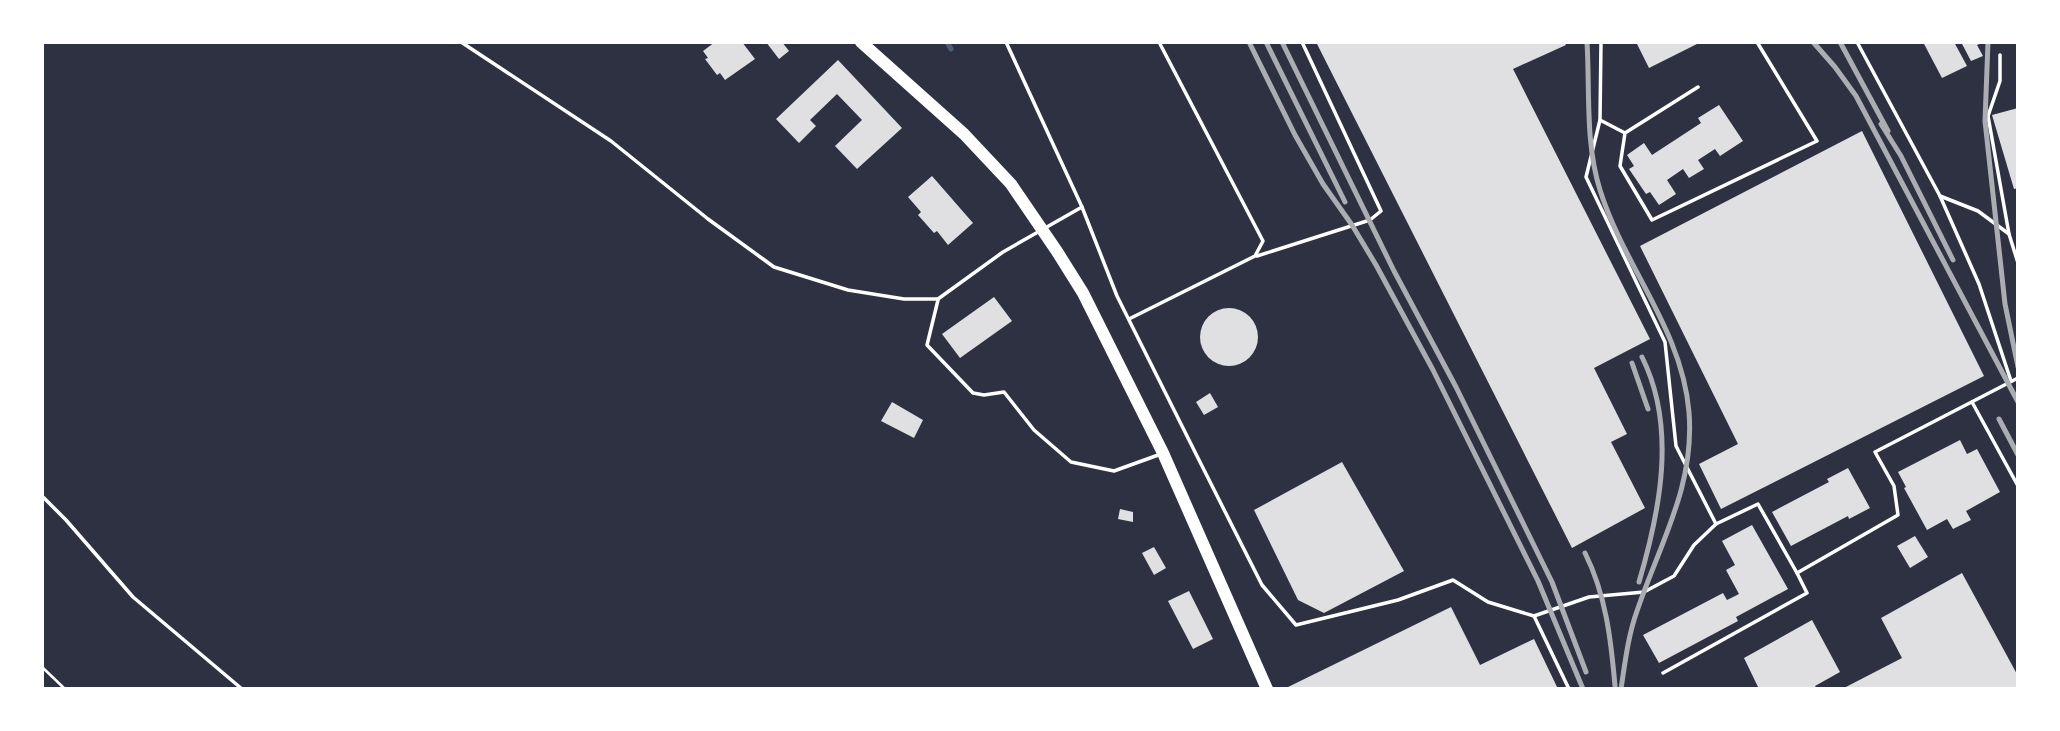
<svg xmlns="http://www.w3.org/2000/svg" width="2060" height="731" viewBox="0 0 2060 731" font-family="Quicksand,sans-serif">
<rect width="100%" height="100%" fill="#2d3142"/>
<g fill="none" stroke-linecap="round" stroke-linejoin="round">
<polyline stroke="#4f5d75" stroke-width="5" points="947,42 951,49"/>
</g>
<g fill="#e0e0e3">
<polygon points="715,42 742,42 755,59 725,80 720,73 717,75 705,59 708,58 703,51"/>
<polygon points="766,42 782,42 789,51 779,59"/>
<polygon points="1316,42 1564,42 1566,45 1513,69 1650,339 1594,368 1627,434 1611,442 1645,508 1572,548"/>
<polygon points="1636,42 1701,42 1649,68"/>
<polygon points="1923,42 1954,42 1967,66 1942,78"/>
<polygon points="1961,42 1984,42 1977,45 1983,56 1971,61"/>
<polygon points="838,60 902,128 857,169 835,146 862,120 837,94 810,120 816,126 799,143 776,119"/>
<polygon points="1719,105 1743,141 1720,156 1715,149 1698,160 1704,169 1689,178 1683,169 1667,180 1676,194 1659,205 1650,192 1646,194 1629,169 1634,166 1627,155 1644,143 1652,155 1701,123 1698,118"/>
<polygon points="2018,108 2018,188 2014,189 1992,115"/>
<polygon points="1862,131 1984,376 1721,509 1699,464 1738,444 1640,246"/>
<polygon points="932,176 973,223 948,245 937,231 934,233 918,215 921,212 908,197"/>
<polygon points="994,297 1012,321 960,358 942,334"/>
<circle cx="1229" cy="337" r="29"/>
<polygon points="1210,393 1218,407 1204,415 1196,402"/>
<polygon points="892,402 923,420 914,438 881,421"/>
<polygon points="1960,440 1967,454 1977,449 2000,492 1966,511 1971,520 1953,529 1947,519 1927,530 1904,488 1906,487 1898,472"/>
<polygon points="1342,462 1404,571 1324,613 1298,600 1254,510"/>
<polygon points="1848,468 1870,508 1849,519 1848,516 1791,546 1772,512 1829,482 1827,479"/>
<polygon points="1120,509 1133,512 1133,522 1118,519"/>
<polygon points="1752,525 1788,589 1736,617 1738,621 1659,663 1643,635 1723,593 1727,600 1739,594 1726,570 1735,565 1722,541"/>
<polygon points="1915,536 1928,557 1910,568 1897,546"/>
<polygon points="1154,547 1166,568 1154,575 1142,553"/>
<polygon points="1962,573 2018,676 2018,689 1842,689 1902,658 1881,618"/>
<polygon points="1189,591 1213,639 1193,649 1168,601"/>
<polygon points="1451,607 1480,665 1534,639 1558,689 1284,689"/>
<polygon points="1812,620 1840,672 1815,686 1817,689 1759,689 1744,658"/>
</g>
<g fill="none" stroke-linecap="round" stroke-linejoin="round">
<polyline stroke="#fff" stroke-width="2.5" points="42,667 65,689"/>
<g stroke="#fff" stroke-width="3.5">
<polyline points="461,42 611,141 708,219 774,267 848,290 904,299 938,299"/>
<polyline points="1006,42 1082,207 1117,296 1197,456 1262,585 1296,625 1398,600 1453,580 1488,602 1534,616 1589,597 1644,592 1674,576 1694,545 1716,524 1758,504 1797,573 1898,515 1894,486 1875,452 2018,378"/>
<polyline points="1601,42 1600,120 1586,177 1665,342 1676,446 1716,524"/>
<polyline points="1857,42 1940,196 1979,284 2011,381"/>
<polyline points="2000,55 2000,81 1988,116 2009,234"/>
<polyline points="1698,87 1625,133 1620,166 1652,220 1817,141 1757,42"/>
<polyline points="1600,120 1625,133"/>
<polyline points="1940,196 1978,211 2009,234 2018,263"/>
<polyline points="1257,256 1370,220 1381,211 1302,42"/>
<polyline points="938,299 1003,252 1082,207"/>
<polyline points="938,300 927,345 973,393 984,395 1004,392 1034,430 1071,462 1114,471 1161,454"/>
<polyline points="1129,319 1255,256 1263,241 1159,42"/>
<polyline points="1972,402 2018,486"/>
<polyline points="42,496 66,520 133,597 242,689"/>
<polyline points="1534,616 1569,689"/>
<polyline points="1663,673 1807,593 1797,573"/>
</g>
<polyline stroke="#fff" stroke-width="12" points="861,42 964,134 1011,184 1058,253 1083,293 1163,453 1267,689"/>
<g stroke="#abadb3" stroke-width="5">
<polyline points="1249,42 1295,135 1323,184 1352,225 1376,265 1433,370 1538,581 1583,689"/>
<polyline points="1266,42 1345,202"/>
<polyline points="1282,42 1394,271 1456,387 1552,582 1586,672"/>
<path d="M1587 42C1590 91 1585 142 1600 190 1624 267 1682 329 1689 412 1695 486 1660 543 1637 611 1628 636 1625 663 1621 689"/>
<polyline points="1813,42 1835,67 1856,96 2018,402"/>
<polyline points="1840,42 1888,131"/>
<polyline points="1988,42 1985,121 2005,304 2018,367"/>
<polyline points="1881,124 1901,156 1953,260"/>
<polyline points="1632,363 1648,409"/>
<polyline points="1999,419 2018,455"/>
<path d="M1585 553C1606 595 1611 640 1615 686"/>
<path d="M1639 582C1660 511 1677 427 1642 357"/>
</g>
</g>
<rect width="2060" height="731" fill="none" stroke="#ffffff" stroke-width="88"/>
</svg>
